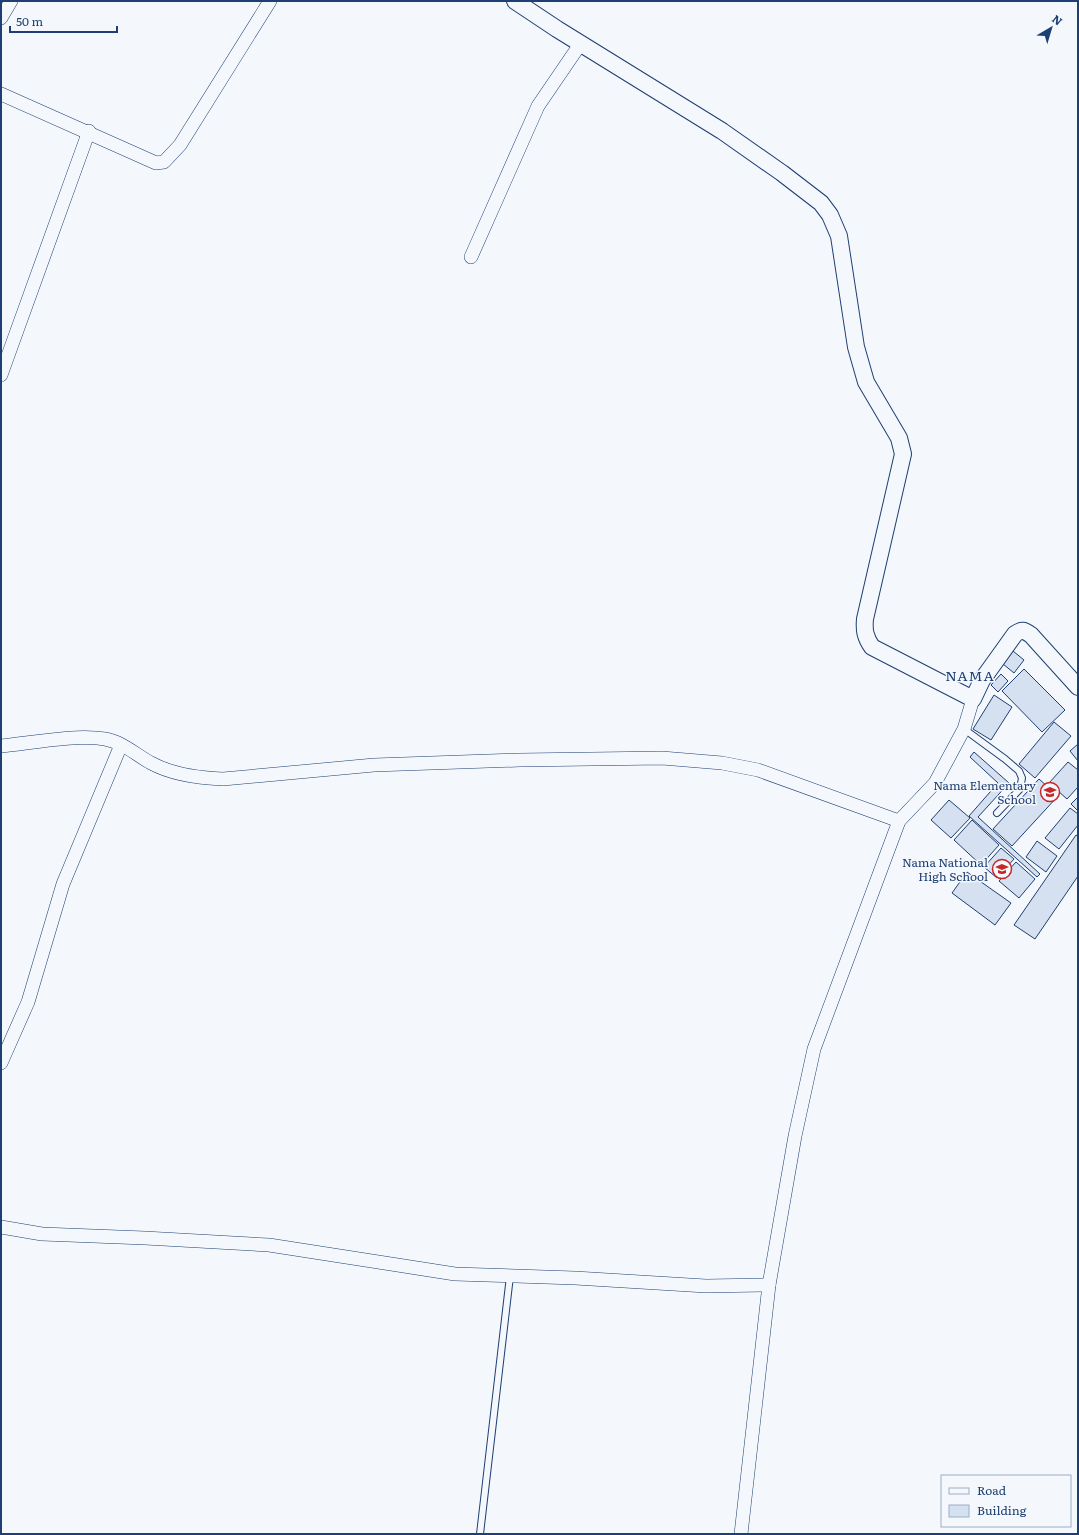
<svg xmlns="http://www.w3.org/2000/svg" width="1079" height="1535" viewBox="0 0 1079 1535" font-family="Literata,serif">
<rect width="100%" height="100%" fill="#f4f7fb"/>
<g fill="#d5e0f0" stroke="#1d3f73">
<polygon points="1013,651 1024,660 1014,673 1003,664"/>
<polygon points="1024,669 1065,710 1042,732 1002,691"/>
<polygon points="1001,674 1008,681 998,692 991,685"/>
<polygon points="994,695 1012,707 991,740 973,729"/>
<polygon points="1054,722 1071,736 1035,778 1019,764"/>
<polygon points="1078,744 1078,761 1070,751"/>
<polygon points="974,752 1009,783 978,817 1040,874 1037,877 969,816 998,783 970,757"/>
<polygon points="1068,762 1078,770 1078,787 1067,799 1049,783"/>
<polygon points="1039,779 1058,796 1012,846 993,829"/>
<polygon points="1078,797 1078,811 1071,804"/>
<polygon points="949,800 970,818 951,838 931,820"/>
<polygon points="1070,808 1078,814 1078,825 1059,849 1045,838"/>
<polygon points="972,820 999,845 981,865 954,840"/>
<polygon points="1076,835 1078,836 1078,876 1035,939 1014,925"/>
<polygon points="1037,841 1057,856 1046,872 1026,857"/>
<polygon points="1001,848 1014,859 997,878 984,867"/>
<polygon points="1016,862 1035,879 1019,898 999,881"/>
<polygon points="967,872 1011,903 995,925 952,893"/>
</g>
<g fill="none" stroke-linecap="round" stroke-linejoin="round">
<g stroke="#1d3f73" stroke-width="8">
<g id="service">
<polyline points="964,729 1005,759 1019,771 1022,778 1020,789 997,813"/>
<polyline points="480,1534 510,1276"/>
</g>
</g>
<g stroke="#1d3f73" stroke-width="14">
<g id="minor">
<polyline points="1,18 11,1"/>
<polyline points="1,94 156,163 164,162 180,145 270,1"/>
<polyline points="471,257 538,106 581,43"/>
<polyline points="1,375 89,131"/>
<path d="M1 746C32 743 75 734 105 739 123 742 136 755 151 763 173 775 199 778 223 779L374 765 520 760 662 758 722 763 758 770 899 821"/>
<polyline points="1,1063 28,1002 63,884 121,745"/>
<polyline points="1,1227 42,1234 145,1238 269,1245 455,1274 575,1278 706,1286 769,1285"/>
<polyline points="741,1534 769,1285 795,1136 814,1049 899,821 935,783 964,729 973,699"/>
</g>
</g>
<g stroke="#1d3f73" stroke-width="18">
<path id="tertiary" d="M515 1 557 29 722 131 782 173 821 203 830 215 839 236 856 347 866 382 899 438 903 454 865 619C864 630 865 637 872 647L973 699 982 680 1015 634C1022 629 1024 630 1031 635L1078 687"/>
</g>
<use href="#service" stroke="#f4f7fb" stroke-width="6"/>
<use href="#minor" stroke="#f4f7fb" stroke-width="13"/>
<use href="#tertiary" stroke="#f4f7fb" stroke-width="16"/>
</g>
<defs>
<g id="school-ring" transform="scale(1)"><circle r="9.5" fill="#f4f7fb" stroke="#c62828" stroke-width="1.5"/><path d="M0-5L7-2L0 1L-7-2ZM-4 1L0 2.5L4 1V4Q0 6-4 4Z" fill="#c62828"/></g>
</defs>
<g fill-rule="evenodd">
<use href="#school-ring" x="1050" y="792"/>
<use href="#school-ring" x="1002" y="869"/>
</g>
<g text-anchor="middle" dominant-baseline="central" stroke-width="3" stroke-linejoin="round" paint-order="stroke">
<g font-size="12" fill="#1d3f73" stroke="#f4f7fb" text-anchor="end">
<text x="1036" y="785">Nama Elementary<tspan x="1036" dy="14">School</tspan></text>
<text x="988" y="862">Nama National<tspan x="988" dy="14">High School</tspan></text>
</g>
<g font-size="14" letter-spacing="1" fill="#1d3f73" stroke="#f4f7fb">
<text x="970" y="675">NAMA</text>
</g>
</g>
<rect width="1079" height="1535" fill="none" stroke="#1d3f73" stroke-width="4"/>
<rect x="941" y="1475" width="130" height="52" fill="#f4f7fb" stroke="#9eadc5"/>
<rect x="949" y="1488" width="20" height="6" fill="#f4f7fb" stroke="#9eadc5"/>
<text x="977" y="1495" font-size="12" fill="#1d3f73">Road</text>
<rect x="949" y="1505" width="20" height="12" fill="#d5e0f0" stroke="#9eadc5"/>
<text x="977" y="1515" font-size="12" fill="#1d3f73">Building</text>
<g transform="translate(1051 28) rotate(38)" stroke="#f4f7fb" stroke-width="3" paint-order="stroke">
<path d="M0-3L7 15L0 10L-7 15Z" fill="#1d3f73"/>
<text y="-6" font-size="11" font-weight="bold" text-anchor="middle" fill="#1d3f73">N</text>
</g>
<path d="M10 26v6h107v-6" fill="none" stroke="#1d3f73" stroke-width="2"/>
<text x="16" y="26" font-size="12" fill="#1d3f73" stroke="#f4f7fb" stroke-width="3" paint-order="stroke">50 m</text>
</svg>
